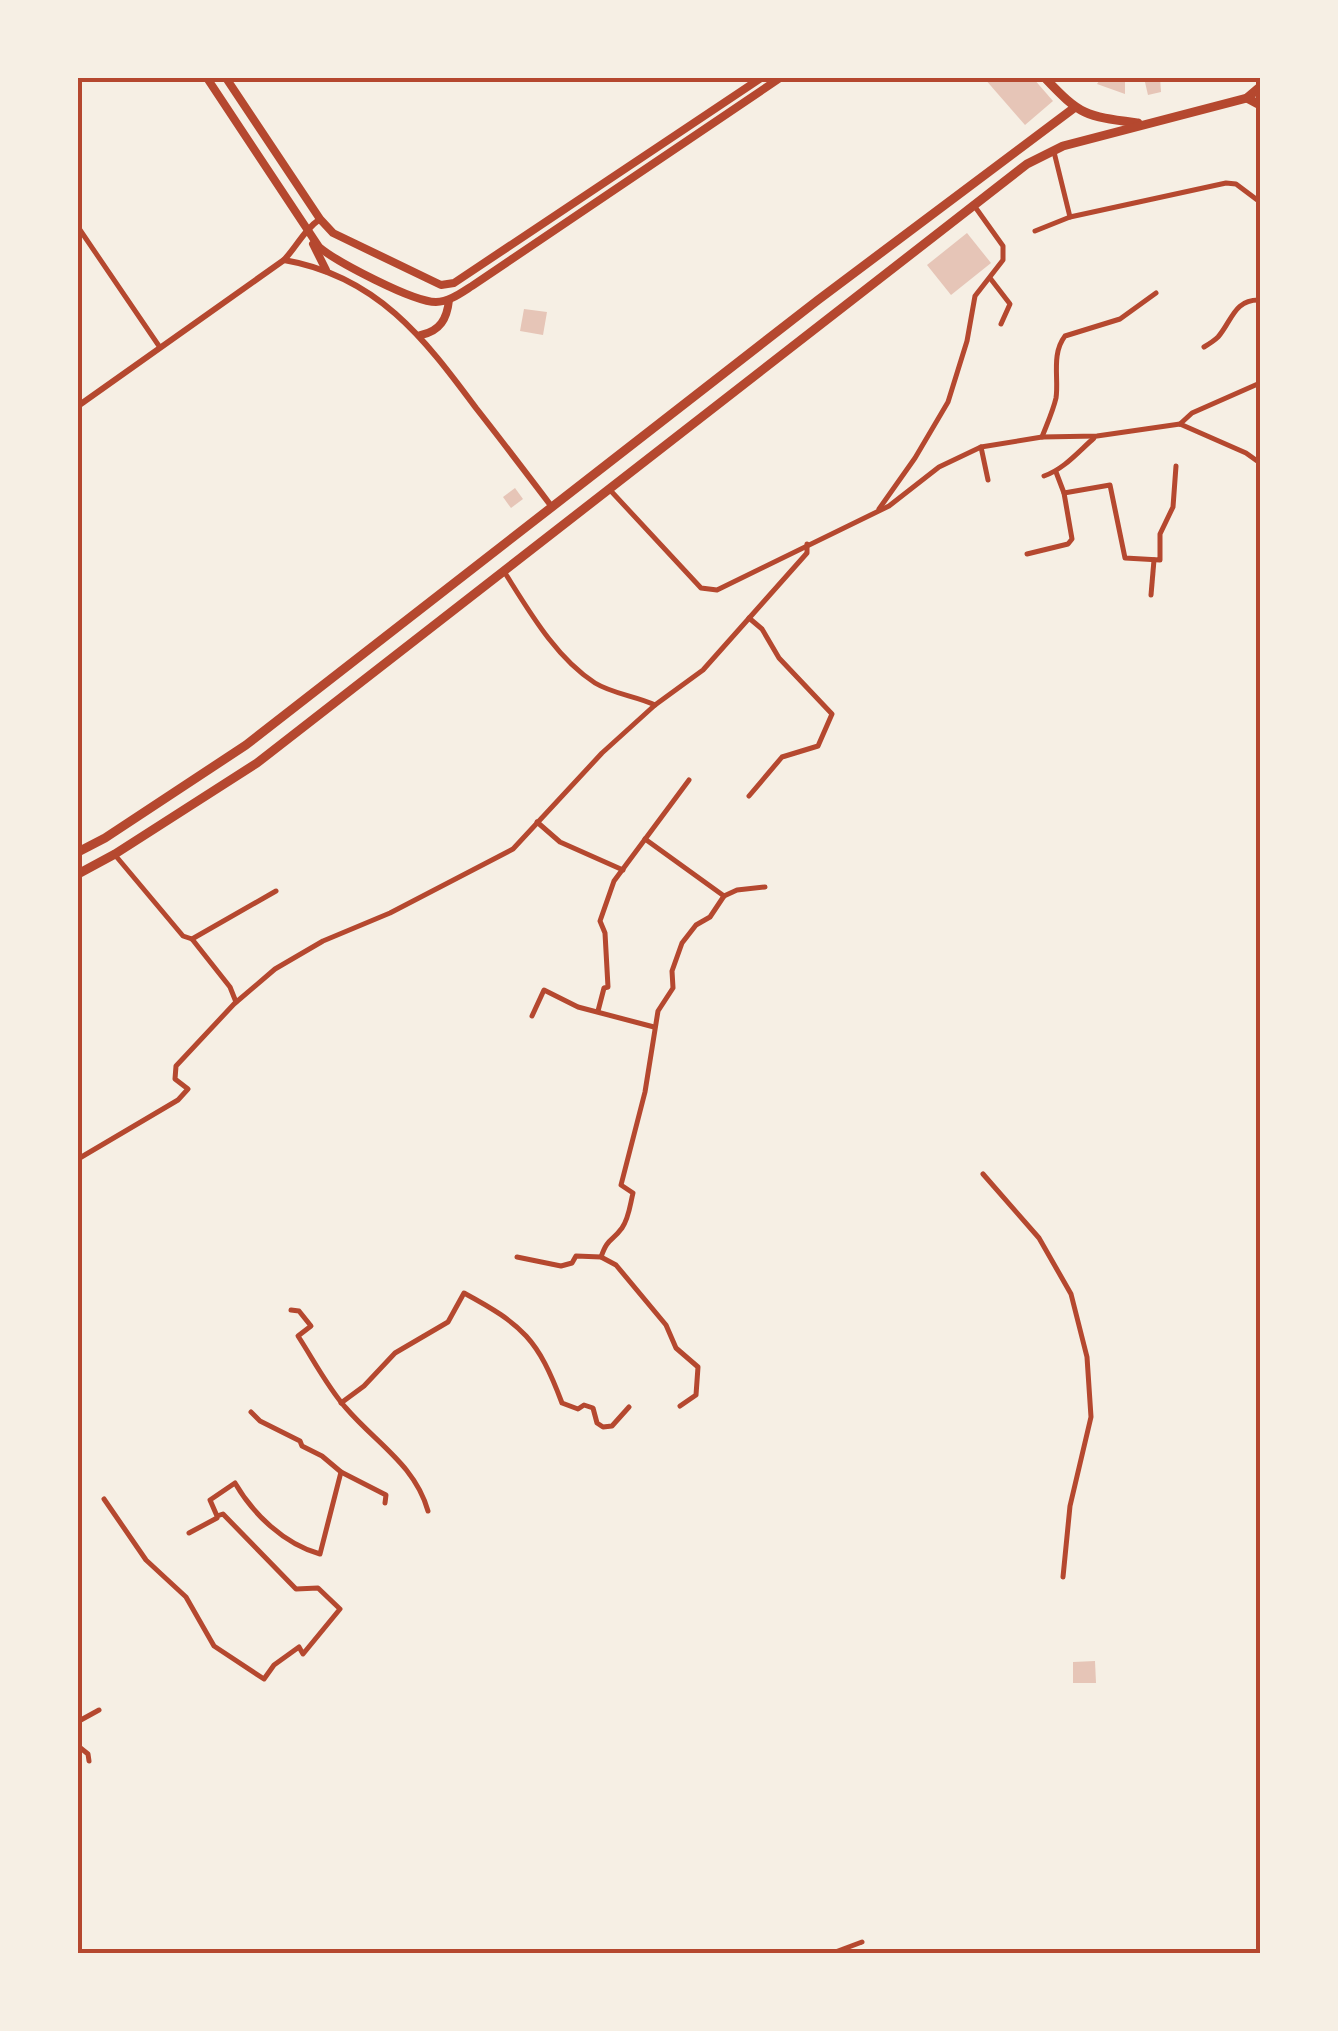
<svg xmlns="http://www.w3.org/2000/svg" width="1338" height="2031" viewBox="0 0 1338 2031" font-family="Figtree,sans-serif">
<rect width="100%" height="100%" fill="#f6efe4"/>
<g fill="#e6c5b7">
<polygon points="984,78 1033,78 1053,101 1025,125"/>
<polygon points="1101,78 1125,78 1125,94 1097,84"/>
<polygon points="1144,78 1160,78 1161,92 1148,95"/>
<polygon points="967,233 991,263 951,295 927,265"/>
<polygon points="524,309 547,312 543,335 520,331"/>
<polygon points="515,488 523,499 511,508 503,497"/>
<polygon points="1095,1661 1096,1683 1073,1683 1073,1662"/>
</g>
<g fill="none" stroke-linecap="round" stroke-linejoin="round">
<g stroke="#b5482f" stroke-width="5">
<polyline points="1054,152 1070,217"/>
<polyline points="78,227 159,346"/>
<polyline points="1035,231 1070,217 1226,183 1236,184 1260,202"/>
<polyline points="990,278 1010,304 1001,324"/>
<path d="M1204 347C1209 344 1214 341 1218 337 1232 321 1234 299 1260 300"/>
<polyline points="1180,424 1192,413 1260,383"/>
<path d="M1042 437C1047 424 1053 411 1056 398 1059 379 1051 354 1065 336L1120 319 1156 293"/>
<polyline points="981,447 988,480"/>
<path d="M1044 476C1064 469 1078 452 1094 438"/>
<polyline points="610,490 701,588 717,590 889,506 939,467 981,447 1042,437 1097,436 1180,424 1246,453 1260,463"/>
<polyline points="1064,493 1110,485 1125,558 1160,560 1160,534 1173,507 1176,466"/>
<polyline points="879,509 915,458 948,402 967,341 975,296 1003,260 1003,246 973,204"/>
<polyline points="1027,554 1068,544 1072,539 1064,493 1056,472"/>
<path d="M505 573C529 611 556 658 595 683 613 694 636 696 655 705"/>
<polyline points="1151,595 1154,560"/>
<polyline points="749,796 782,757 818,746 832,714 779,658 762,629 749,618"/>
<polyline points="537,822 560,842 623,870"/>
<polyline points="645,839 724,896"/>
<polyline points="115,855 183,936 192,939 230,987 236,1002"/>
<polyline points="192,939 276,891"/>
<polyline points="598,1011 604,988 608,987 605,933 600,921 614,881 689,780"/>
<polyline points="532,1016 544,990 578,1007 654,1027"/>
<polyline points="78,1159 178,1100 188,1089 175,1079 176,1066 234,1004 275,969 323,941 390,913 513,849 602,753 655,705 703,670 807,553 807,544"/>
<polyline points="983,1174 1039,1238 1071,1294 1087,1357 1091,1417 1070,1506 1063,1577"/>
<polyline points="517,1257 561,1266 572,1263 576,1256 601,1257 616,1265 666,1325 676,1348 698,1367 696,1395 680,1406"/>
<path d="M601 1257C608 1237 611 1243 622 1228 629 1218 630 1205 633 1193L621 1185 645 1092 658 1011 673 988 672 971 682 943 696 925 710 917 724 896 737 890 765 887"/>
<path d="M291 1310 299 1311 311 1326 298 1336C313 1359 328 1388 346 1408 376 1443 415 1465 428 1511"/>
<path d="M341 1403 364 1386 395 1353 448 1322 464 1293C523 1325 538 1339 562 1403L578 1409 584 1405 593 1408 597 1423 603 1427 612 1426 629 1407"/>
<polyline points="251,1412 260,1421 300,1441 302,1446 322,1456 341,1472 386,1495 385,1503"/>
<path d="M104 1499 146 1560 186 1597 214 1646 264 1679 274 1665 299 1647 303 1654 340 1609 318 1588 296 1589 223 1514 217 1516 210 1500 235 1483C253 1514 284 1544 320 1554L341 1472"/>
<polyline points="189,1533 217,1518"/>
<polyline points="78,1719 79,1721 99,1710"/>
<polyline points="78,1746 88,1754 89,1761"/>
<polyline points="830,1954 862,1942"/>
</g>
<g stroke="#b5482f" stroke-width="6">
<path d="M284 260C377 276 424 338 476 408 502 441 527 474 552 507"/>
<path d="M78 406 284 260C297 246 304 230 320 219"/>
</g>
<g stroke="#b5482f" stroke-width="8">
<path d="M207 78 319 247C337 262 413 302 436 302 449 302 461 293 472 286L780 78"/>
<polyline points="226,78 320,219 333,233 441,285 454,283 761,78"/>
<polyline points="313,244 326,270"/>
<path d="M421 335C440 331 447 319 449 300"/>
</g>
<g stroke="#b5482f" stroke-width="9">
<path d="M1045 78C1081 116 1085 116 1138 123"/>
<polyline points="1247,98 1260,105"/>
<polyline points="78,852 105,838 246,745 818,300 1074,108"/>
<polyline points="78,874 115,854 257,763 1027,164 1063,146 1247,98 1260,87"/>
</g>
</g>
<rect width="1338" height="2031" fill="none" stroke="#f6efe4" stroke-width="160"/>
<rect x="80" y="80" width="1178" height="1871" fill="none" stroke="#b5482f" stroke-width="4"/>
</svg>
